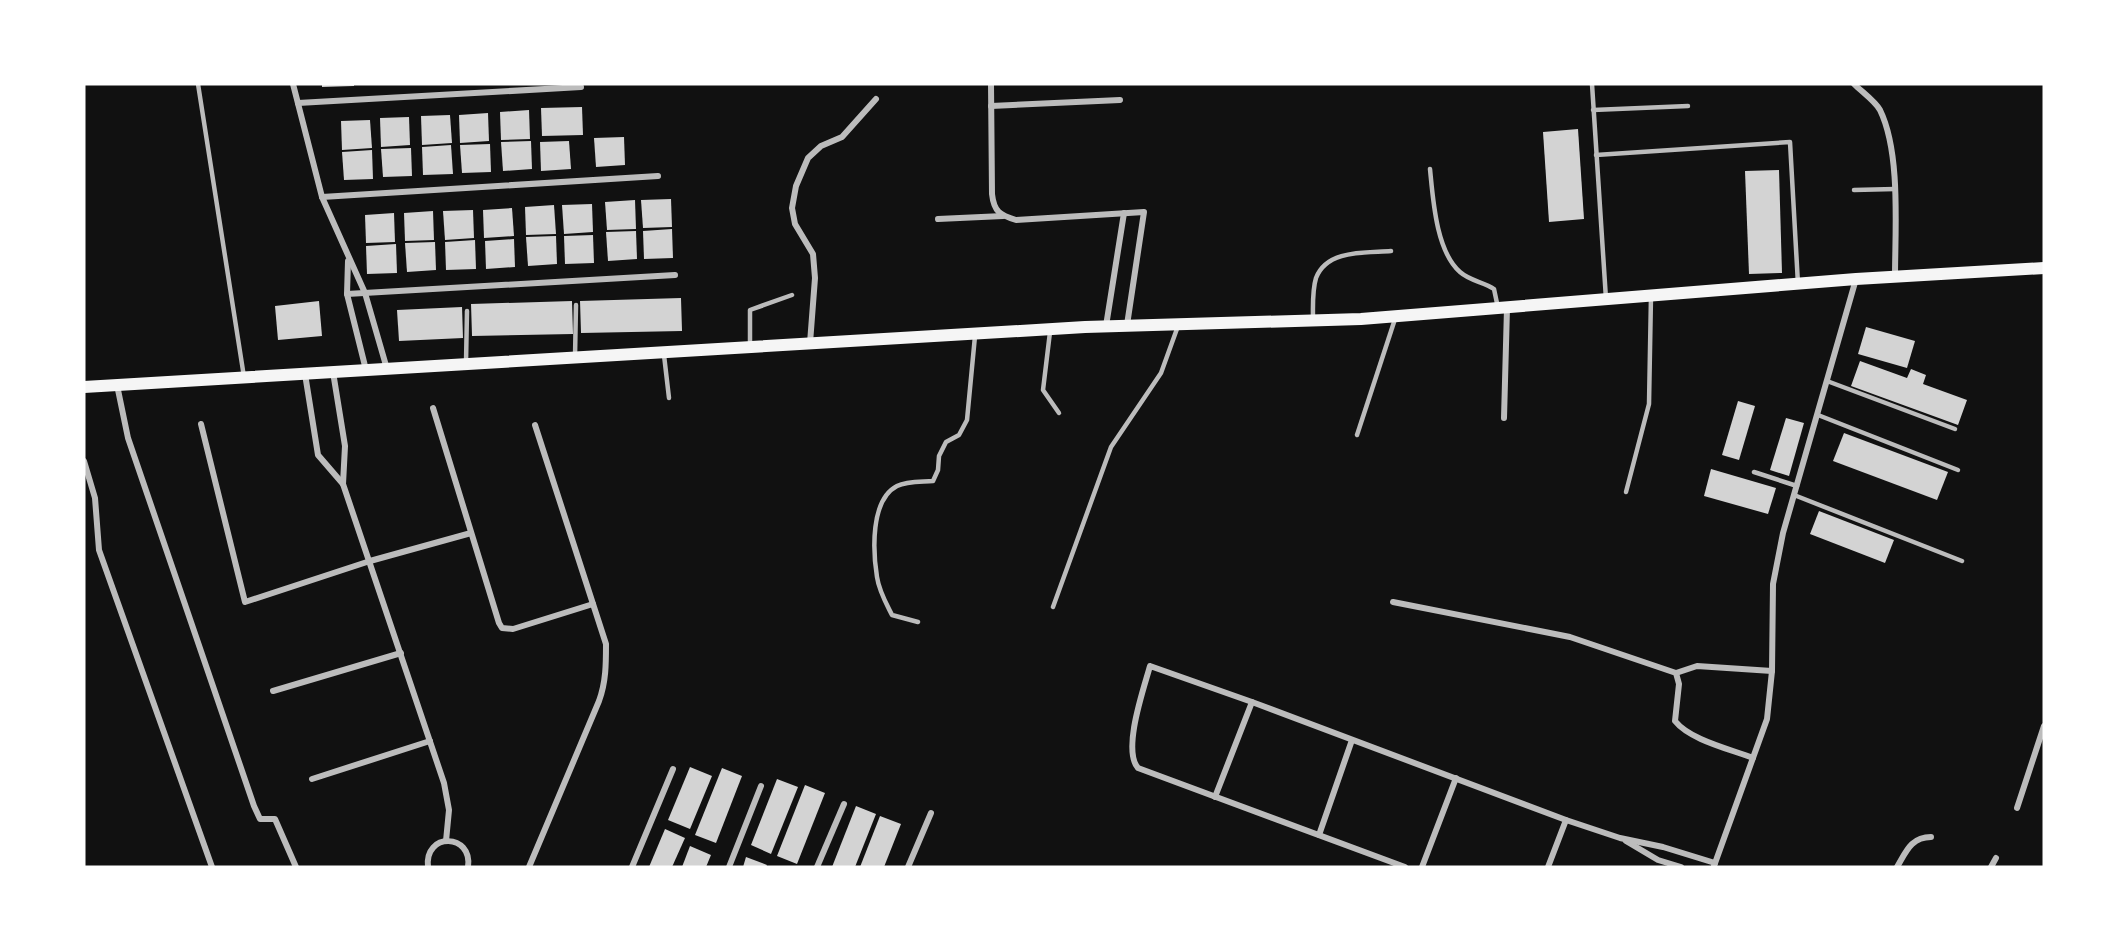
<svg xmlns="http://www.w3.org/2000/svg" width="2128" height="951" viewBox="0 0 2128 951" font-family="Rubik,sans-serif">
<rect width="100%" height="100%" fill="#111"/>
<g fill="#d3d3d3">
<polygon points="322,84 354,84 354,86 322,87"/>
<polygon points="582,107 583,135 542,136 541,108"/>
<polygon points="529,110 530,139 501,140 500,112"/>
<polygon points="488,113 489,141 460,143 459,115"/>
<polygon points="450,115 452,143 422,145 421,116"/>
<polygon points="409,117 410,145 381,147 380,118"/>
<polygon points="370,120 372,148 342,150 341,121"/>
<polygon points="1578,129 1584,219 1549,222 1543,132"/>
<polygon points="624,137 625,165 596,167 594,138"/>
<polygon points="531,141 532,169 503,171 501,142"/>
<polygon points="569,141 571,169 541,171 540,142"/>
<polygon points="490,144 491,172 462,173 460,145"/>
<polygon points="451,145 453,174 423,175 422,147"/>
<polygon points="411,148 412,176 383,177 381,149"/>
<polygon points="372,150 373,179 344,180 342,152"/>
<polygon points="1779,170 1782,273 1749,274 1745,171"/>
<polygon points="671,199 672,227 643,228 641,200"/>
<polygon points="635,200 636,229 607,230 605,202"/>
<polygon points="592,204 593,232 564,234 562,205"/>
<polygon points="554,205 556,234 526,235 525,207"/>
<polygon points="512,208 514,236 484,238 483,210"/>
<polygon points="473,210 474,238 445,240 443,211"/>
<polygon points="433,211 434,240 405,241 404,213"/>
<polygon points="394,213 395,242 366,243 365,215"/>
<polygon points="672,229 673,258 644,259 643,231"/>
<polygon points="636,231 637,259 608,261 606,232"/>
<polygon points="593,235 594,263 565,264 564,236"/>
<polygon points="556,236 557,264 528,266 526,237"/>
<polygon points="514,239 515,267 486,269 485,241"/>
<polygon points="475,240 476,269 446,270 445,242"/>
<polygon points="435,242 436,270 407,272 405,243"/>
<polygon points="396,244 397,273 367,274 366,246"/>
<polygon points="681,298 682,331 581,333 580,301"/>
<polygon points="319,301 322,336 278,340 275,306"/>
<polygon points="572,301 573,334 472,336 471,304"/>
<polygon points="462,307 463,338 399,341 397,310"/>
<polygon points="1866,327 1915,341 1907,368 1858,354"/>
<polygon points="1860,361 1907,378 1911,369 1926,375 1923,384 1967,400 1958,425 1851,386"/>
<polygon points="1738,401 1755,406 1739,460 1722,455"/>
<polygon points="1786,418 1804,423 1789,476 1770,470"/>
<polygon points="1844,433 1948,472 1937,500 1833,461"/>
<polygon points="1711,469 1776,488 1768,514 1704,496"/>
<polygon points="1819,511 1894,540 1885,563 1810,534"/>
<polygon points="690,767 712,776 690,829 668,820"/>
<polygon points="722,768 742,776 716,843 695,835"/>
<polygon points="777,779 798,787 771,854 751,845"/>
<polygon points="805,785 825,793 797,864 777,856"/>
<polygon points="856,806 876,814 855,867 832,867"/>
<polygon points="880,816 901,824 884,867 860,867"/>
<polygon points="665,829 685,838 672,867 649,867"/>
<polygon points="690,846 711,855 706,867 682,867"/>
<polygon points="746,857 767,865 766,867 743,867"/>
</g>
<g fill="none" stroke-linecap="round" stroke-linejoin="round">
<g stroke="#bcbcbc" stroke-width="4.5">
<polyline points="198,84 244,377"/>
<polyline points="1592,84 1606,299"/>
<polyline points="1593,110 1688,106"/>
<polyline points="1596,155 1790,142 1798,284"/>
<path d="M1430 169C1433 199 1436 251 1460 272 1470 281 1484 282 1494 289L1498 308"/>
<polyline points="1854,190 1895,189"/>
<path d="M1313 320C1313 307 1312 291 1316 278 1327 249 1366 253 1391 251"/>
<polyline points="1050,332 1043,390 1059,413"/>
<polyline points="750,347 750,310 792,295"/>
<polyline points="664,355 669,398"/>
<polyline points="575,357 576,305"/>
<polyline points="466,363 467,311"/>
<polyline points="1827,381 1955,429"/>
<polyline points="1818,415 1958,470"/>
<polyline points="1357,435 1395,319"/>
<polyline points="1754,472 1797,486"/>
<polyline points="1626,492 1649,404 1651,296"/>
<polyline points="1794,495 1962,561"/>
<polyline points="1053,607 1111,447 1161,373 1178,326"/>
<path d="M918 622 892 615C886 603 879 591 877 577 873 552 870 500 897 486 907 481 921 482 933 481L938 470 939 456 946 442 959 435 967 420 975 336"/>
</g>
<g stroke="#bcbcbc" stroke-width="6">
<polyline points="293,84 322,197 365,293 387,369"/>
<path d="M991 84 992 194C994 212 1000 215 1016 220L1144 212 1127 325"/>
<path d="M1854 84C1862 92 1875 101 1880 110 1901 153 1895 230 1895 277"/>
<polyline points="298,103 581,87"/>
<polyline points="991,106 1120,100"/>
<polyline points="322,197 658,176"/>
<polyline points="938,219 1003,216"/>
<polyline points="348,261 347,294 366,370"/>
<polyline points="347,294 675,275"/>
<polyline points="1106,326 1124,213"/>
<polyline points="810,343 815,278 813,254 795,224 792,208 796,186 808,158 821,146 842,137 876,99"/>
<polyline points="333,372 345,446 343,484"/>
<polyline points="305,374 318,455 343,484 444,783 449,810 446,841"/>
<polyline points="117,385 128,438 254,806 260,819 275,819 296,867"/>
<polyline points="433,408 499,623 502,628 513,629 593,604"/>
<polyline points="1504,418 1507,308"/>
<polyline points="201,424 245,602 370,561 471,533"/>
<polyline points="84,461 95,498 99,550 212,867"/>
<path d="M1393 602 1570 637 1676 673 1679 684 1675 721C1690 740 1730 749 1753 758"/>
<polyline points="1676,673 1697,666 1772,671"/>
<polyline points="273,691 401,653"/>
<polyline points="312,779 430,741"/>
<polyline points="1215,797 1252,702"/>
<polyline points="2017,808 2044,726"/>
<polyline points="1319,835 1352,740"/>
<polyline points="1626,841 1658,860 1681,867"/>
<polyline points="1714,866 1767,719 1772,671 1773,584 1783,533 1856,279"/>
<path d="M428 867C424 832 473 833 468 867"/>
<path d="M529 867 599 701C606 682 606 664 606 644L535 425"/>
<polyline points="632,867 673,769"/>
<polyline points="729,867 761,786"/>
<polyline points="817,867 844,804"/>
<polyline points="908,867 931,813"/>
<path d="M1405 867 1138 768C1122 750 1144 688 1150 666L1252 702 1566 820 1620 838 1663 847 1715 863"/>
<polyline points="1422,867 1456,778"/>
<polyline points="1548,867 1566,820"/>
<path d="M1897 867C1906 852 1911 837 1931 837"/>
<polyline points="1991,867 1996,858"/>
</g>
<polyline stroke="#f5f5f5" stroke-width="12" points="84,387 1085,327 1361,319 1856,279 2044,268"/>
</g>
<rect width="2128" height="951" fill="none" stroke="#ffffff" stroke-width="171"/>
</svg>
